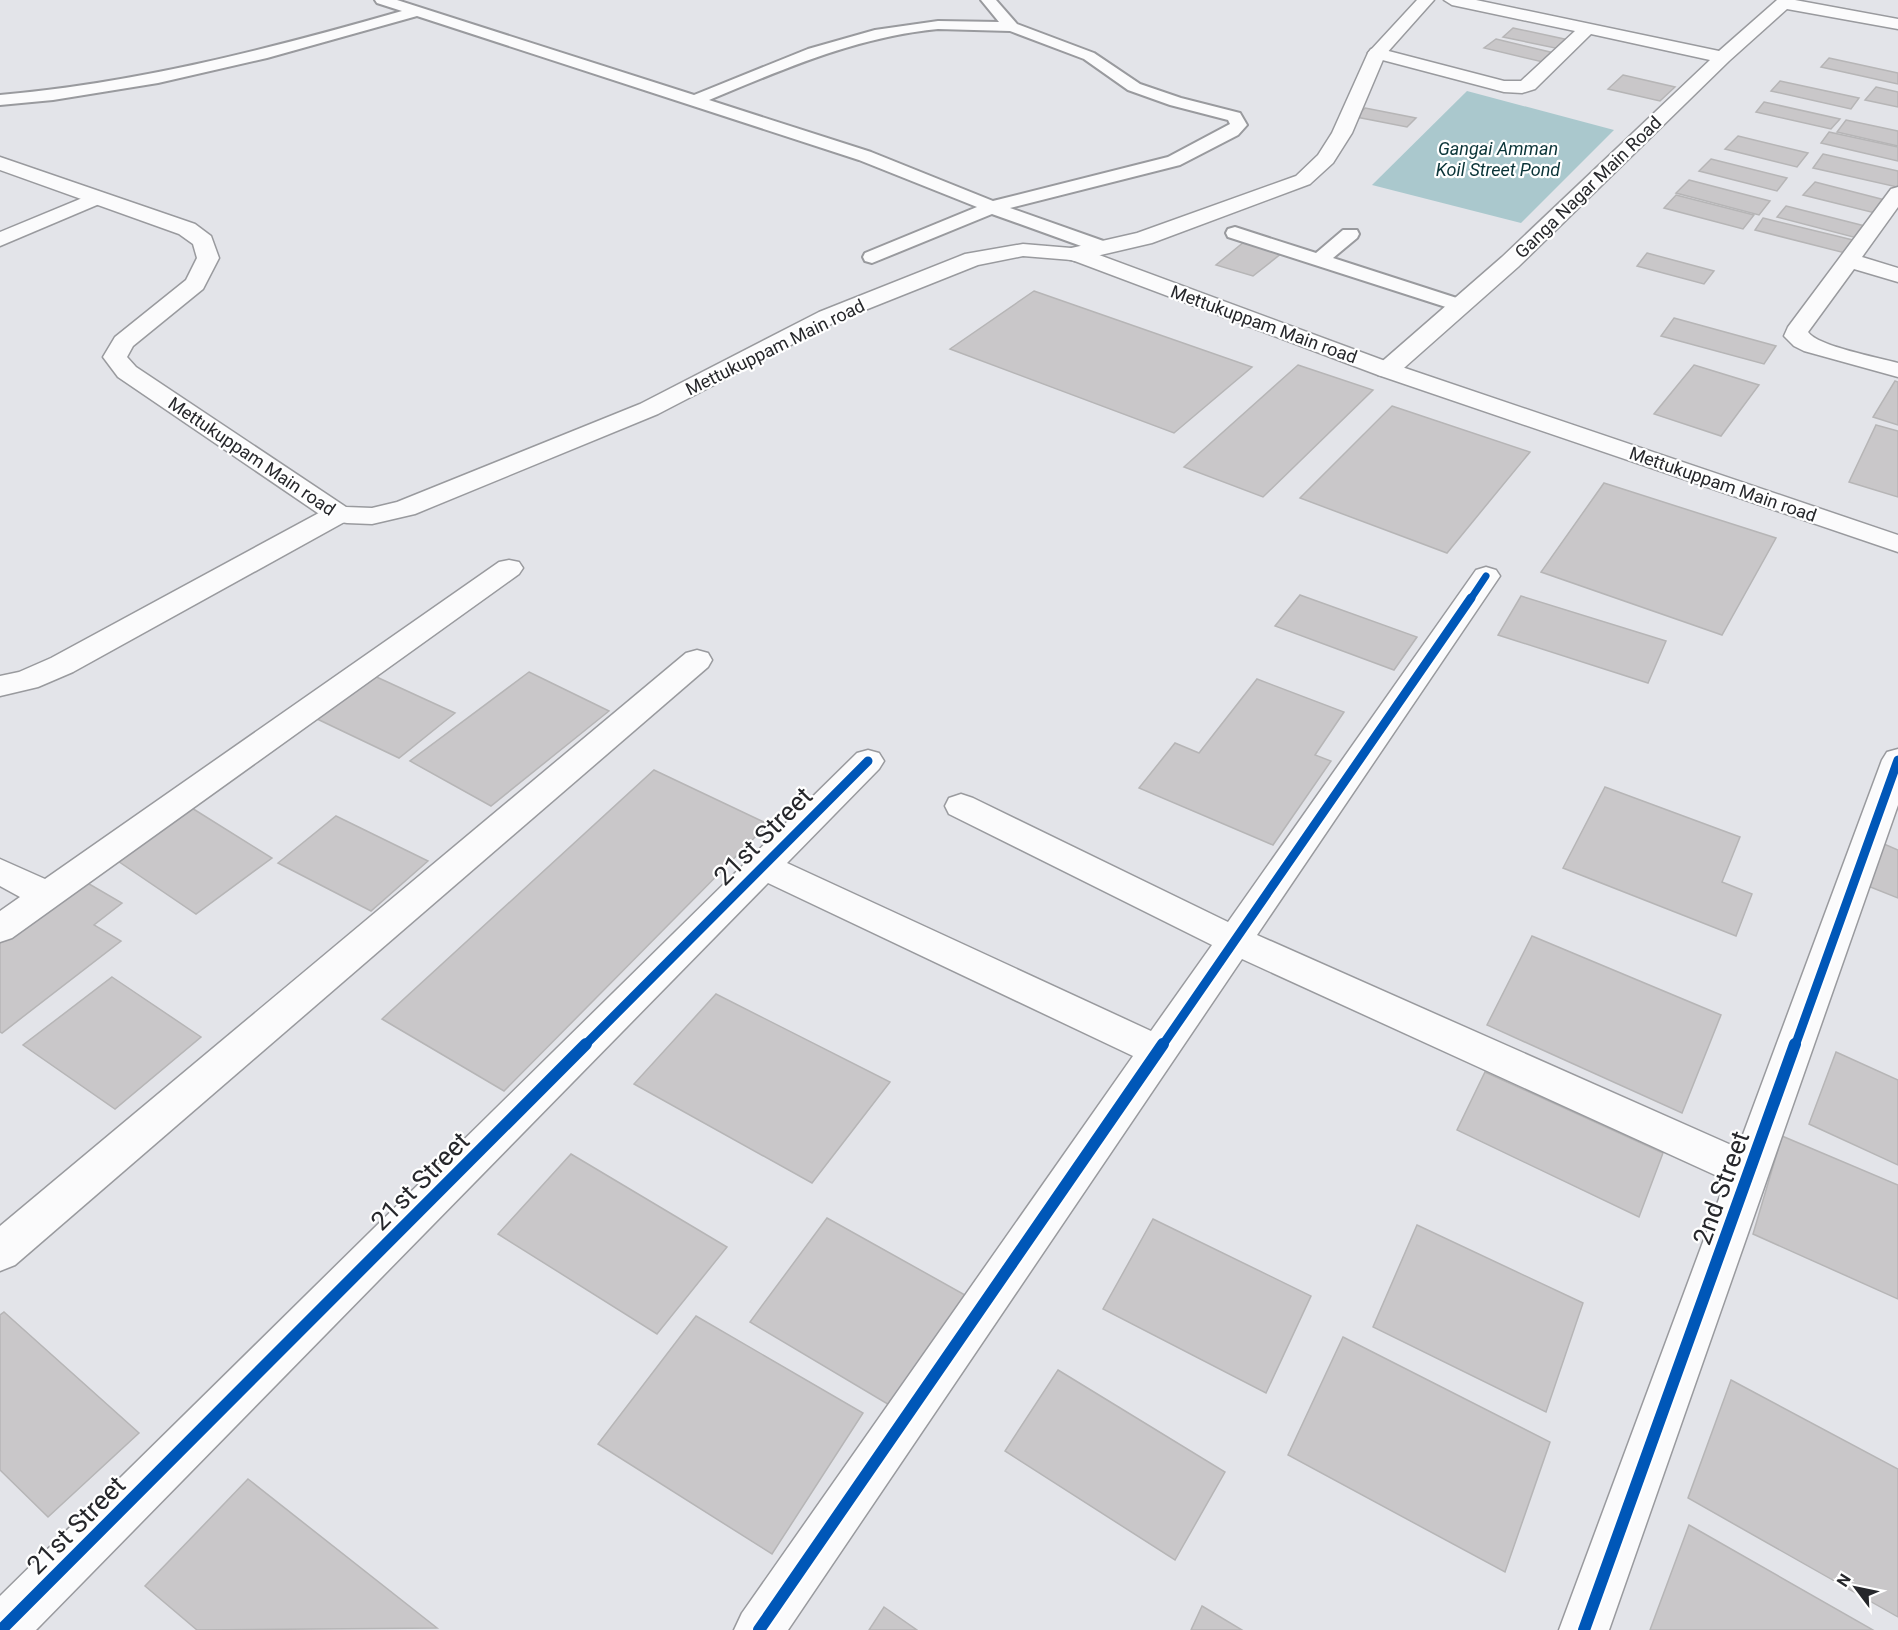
<svg xmlns="http://www.w3.org/2000/svg" width="1898" height="1630" viewBox="0 0 1898 1630" font-family="Roboto,sans-serif">
<rect width="100%" height="100%" fill="#e3e4e9"/>
<polygon fill="#aac8cd" points="1467,91 1614,130 1521,223 1372,185"/>
<g fill="#c9c7c9" stroke="#b6b5b6" stroke-width="1.5">
<polygon points="1513,28 1569,40 1560,49 1503,37"/>
<polygon points="1496,39 1554,53 1543,62 1484,48"/>
<polygon points="1829,58 1898,73 1898,84 1821,67"/>
<polygon points="1623,75 1675,87 1660,101 1608,89"/>
<polygon points="1780,81 1859,98 1851,109 1771,91"/>
<polygon points="1876,87 1898,92 1898,107 1865,100"/>
<polygon points="1764,102 1840,119 1831,129 1756,112"/>
<polygon points="1365,108 1416,118 1407,127 1356,117"/>
<polygon points="1846,120 1898,131 1898,146 1837,132"/>
<polygon points="1829,132 1898,147 1898,161 1821,143"/>
<polygon points="1738,136 1808,153 1797,167 1725,149"/>
<polygon points="1823,154 1898,171 1898,185 1897,187 1813,168"/>
<polygon points="1711,159 1787,178 1777,191 1699,171"/>
<polygon points="1689,180 1770,201 1759,215 1676,193"/>
<polygon points="1815,182 1885,200 1875,213 1803,195"/>
<polygon points="1676,195 1754,215 1743,229 1664,208"/>
<polygon points="1786,206 1865,226 1857,238 1777,217"/>
<polygon points="1763,218 1853,240 1845,253 1755,230"/>
<polygon points="1245,241 1282,253 1253,276 1216,265"/>
<polygon points="1647,253 1714,271 1704,284 1637,266"/>
<polygon points="1034,291 1252,367 1174,433 950,349"/>
<polygon points="1674,318 1776,346 1764,364 1661,336"/>
<polygon points="1298,365 1373,390 1263,497 1184,467"/>
<polygon points="1694,365 1759,385 1721,436 1654,414"/>
<polygon points="1895,381 1898,382 1898,425 1873,417"/>
<polygon points="1392,406 1530,452 1447,553 1300,498"/>
<polygon points="1876,425 1898,431 1898,497 1849,482"/>
<polygon points="1604,483 1776,538 1722,635 1541,572"/>
<polygon points="1300,595 1417,637 1394,670 1275,626"/>
<polygon points="1521,596 1666,641 1648,683 1498,635"/>
<polygon points="529,672 609,711 491,806 410,761"/>
<polygon points="370,674 455,713 399,758 313,717"/>
<polygon points="1257,679 1344,712 1315,755 1331,761 1273,845 1139,788 1175,743 1199,753"/>
<polygon points="654,770 768,824 504,1091 382,1019"/>
<polygon points="1605,787 1740,837 1722,882 1752,894 1736,936 1563,868"/>
<polygon points="187,805 272,858 196,914 112,857"/>
<polygon points="336,816 428,861 371,911 278,863"/>
<polygon points="1884,844 1898,850 1898,898 1868,886"/>
<polygon points="84,881 122,903 94,925 121,941 2,1033 0,1032 0,942"/>
<polygon points="1532,936 1721,1015 1682,1113 1487,1025"/>
<polygon points="112,977 201,1037 115,1109 23,1045"/>
<polygon points="716,994 890,1082 812,1183 634,1084"/>
<polygon points="1836,1052 1898,1080 1898,1165 1809,1124"/>
<polygon points="1485,1072 1663,1153 1639,1217 1457,1130"/>
<polygon points="1782,1136 1898,1185 1898,1299 1753,1234"/>
<polygon points="571,1154 727,1247 657,1334 498,1234"/>
<polygon points="827,1218 965,1295 891,1406 750,1322"/>
<polygon points="1153,1219 1311,1296 1266,1393 1103,1309"/>
<polygon points="1417,1225 1583,1303 1546,1412 1373,1327"/>
<polygon points="4,1312 139,1433 48,1517 0,1470 0,1315"/>
<polygon points="696,1316 863,1413 772,1554 598,1444"/>
<polygon points="1343,1337 1550,1442 1505,1572 1288,1455"/>
<polygon points="1058,1370 1225,1472 1175,1560 1005,1451"/>
<polygon points="1731,1380 1898,1469 1898,1617 1688,1498"/>
<polygon points="248,1479 437,1628 197,1630 145,1586"/>
<polygon points="1689,1525 1873,1630 1650,1630"/>
<polygon points="1202,1606 1242,1630 1191,1630"/>
<polygon points="884,1607 917,1630 869,1630"/>
</g>
<g fill="none" stroke-linecap="round" stroke-linejoin="round">
<g stroke="#999a9e" stroke-width="4">
<g id="service">
<path d="M375 0H397L694 95 808 49 875 30 938 21 999 22 981 0H996L1017 24 1094 53 1140 84 1181 98 1240 113 1247 125 1238 135 1180 165 1010 208 1109 243 1111 247 1109 251H1095L992 214 872 263 865 261 863 257 865 253 977 207 859 160 417 16 267 58 158 83 53 100 0 105V95C138 83 269 49 402 11L377 3ZM938 29 1010 31 1084 59 1128 90 1170 105 1228 120 1230 124 1168 157 993 201 871 152 709 100C784 69 856 37 938 29Z"/>
<polygon points="1235,227 1316,253 1343,230 1357,230 1359,234 1357,238 1333,258 1466,301 1469,305 1466,309 1452,309 1228,237 1226,233 1228,229"/>
</g>
</g>
<g stroke="#999a9e" stroke-width="3">
<g id="minor">
<polygon points="1444,0 1476,0 1719,51 1777,0 1795,0 1898,19 1898,29 1787,9 1729,61 1518,267 1396,375 1387,377 1378,375 1375,370 1378,365 1502,257 1710,60 1591,34 1535,89 1522,93 1504,92 1371,57 1368,53 1371,49 1377,48 1504,81 1521,81 1575,31 1452,5"/>
<path d="M1898 187V207L1862 257 1898 268V282L1854 269 1808 332C1817 346 1880 358 1898 363V377L1804 351 1794 346 1784 336 1788 327 1891 189Z"/>
<polygon points="97,192 104,194 107,198 104,202 0,246 0,232"/>
<polygon points="338,506 348,508 351,514 348,520 73,672 38,687 0,696 0,676 19,672 51,658 328,508"/>
<polygon points="509,560 519,562 523,568 519,574 12,938 0,942 0,911 20,897 0,886 0,859 45,879 499,562"/>
<polygon points="1486,567 1496,570 1500,576 1257,935 1738,1148 1882,760 1887,752 1898,749 1898,805 1609,1630 1559,1630 1726,1180 1242,959 788,1630 734,1630 742,1613 1133,1056 768,883 36,1630 0,1630 0,1596 857,753 868,750 879,753 884,761 879,769 787,863 1151,1031 1212,945 949,814 945,806 949,798 961,794 973,798 1228,922 1476,570"/>
<polygon points="697,650 708,653 712,660 708,667 15,1265 0,1271 0,1226 686,653"/>
</g>
</g>
<g stroke="#999a9e" stroke-width="3">
<polygon id="tertiary" points="1417,0 1434,0 1385,55 1352,133 1333,163 1310,184 1152,243 1075,261 1067,259 1064,254 1067,249 1137,233 1296,176 1318,155 1332,133 1368,53"/>
</g>
<g stroke="#999a9e" stroke-width="3">
<polygon id="secondary" points="0,157 195,224 211,236 219,258 203,289 133,346 127,357 136,367 346,507 372,508 397,502 640,404 819,312 965,254 1023,244 1083,249 1396,365 1898,535 1898,552 1378,375 1072,260 1023,256 978,265 835,322 658,414 415,514 372,524 347,523 328,520 118,377 103,357 115,337 186,280 197,258 193,244 179,234 0,170"/>
</g>
<use href="#service" fill="#fbfbfc" fill-rule="evenodd"/>
<use href="#minor" fill="#fbfbfc" fill-rule="evenodd"/>
<use href="#tertiary" fill="#fbfbfc" fill-rule="evenodd"/>
<use href="#secondary" fill="#fbfbfc" fill-rule="evenodd"/>
<g stroke="#fff" stroke-width="10">
<polyline id="cycleway-far2" points="1470,600 1486,576"/>
</g>
<g stroke="#fff" stroke-width="13">
<g id="cycleway-far1">
<polyline points="584,1046 868,761"/>
<polyline points="1162,1046 1471,598"/>
<polyline points="1795,1046 1898,760"/>
</g>
</g>
<g stroke="#fff" stroke-width="16">
<g id="cycleway">
<polyline points="1,1630 586,1044"/>
<polyline points="759,1630 1163,1044"/>
<polyline points="1584,1630 1795,1044"/>
</g>
</g>
<use href="#cycleway-far2" stroke="#0057b8" stroke-width="7"/>
<use href="#cycleway-far1" stroke="#0057b8" stroke-width="9"/>
<use href="#cycleway" stroke="#0057b8" stroke-width="12"/>
</g>
<g text-anchor="middle" dominant-baseline="central" stroke-width="4.5" stroke-linejoin="round" paint-order="stroke">
<g font-size="18" font-style="italic" fill="#0a3438" stroke="#fff">
<text x="1498" y="148">Gangai Amman<tspan x="1498" dy="21">Koil Street Pond</tspan></text>
</g>
<g font-size="18" fill="#26272b" stroke="#fff">
<text transform="translate(1588 187) rotate(-44)">Ganga Nagar Main Road</text>
<text transform="translate(1264 324) rotate(20)">Mettukuppam Main road</text>
<text transform="translate(775 347) rotate(-26)">Mettukuppam Main road</text>
<text transform="translate(252 456) rotate(34)">Mettukuppam Main road</text>
<text transform="translate(1723 484) rotate(19)">Mettukuppam Main road</text>
</g>
<g font-size="26" fill="#26272b" stroke="#fff">
<text transform="translate(763 836) rotate(-45)">21st Street</text>
<text transform="translate(420 1181) rotate(-45)">21st Street</text>
<text transform="translate(1721 1188) rotate(-70)">2nd Street</text>
<text transform="translate(76 1525) rotate(-45)">21st Street</text>
</g>
</g>
<g transform="translate(1856 1588) rotate(302)" stroke="#ffffff" stroke-width="4.5" paint-order="stroke">
<path d="M0-4.5L10 22L0 15L-10 22Z" fill="#26272b"/>
<text y="-9" font-size="16" font-weight="bold" text-anchor="middle" fill="#26272b">N</text>
</g>
</svg>
